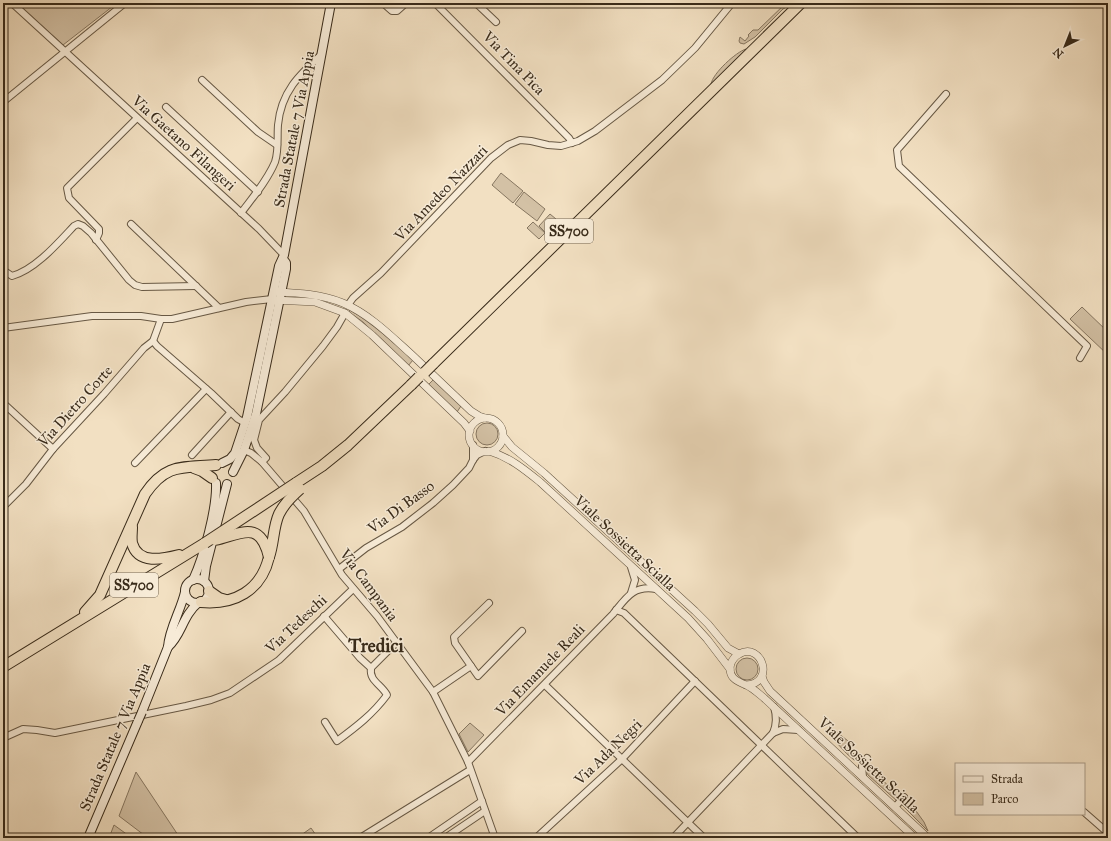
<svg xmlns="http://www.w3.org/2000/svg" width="1111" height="841" viewBox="0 0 1111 841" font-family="'IM FELL Great Primer',serif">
<rect width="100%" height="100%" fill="#f2e0c2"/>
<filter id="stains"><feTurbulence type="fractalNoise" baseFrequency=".005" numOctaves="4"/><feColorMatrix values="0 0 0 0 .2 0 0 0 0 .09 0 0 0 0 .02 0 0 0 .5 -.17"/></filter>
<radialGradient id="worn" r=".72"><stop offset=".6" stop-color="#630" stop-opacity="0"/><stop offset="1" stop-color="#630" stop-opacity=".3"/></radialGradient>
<g fill="#d3c1a5" stroke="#867660">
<polygon points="17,3 117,3 63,45"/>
<polygon points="786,3 793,3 783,9 755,37 744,44 740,43 739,41 740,37 745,41 749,36 748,35 753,30 758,30"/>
<path d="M746 49V50L711 84C713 73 736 52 746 49Z"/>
<polygon points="501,173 523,191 513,203 492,185"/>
<polygon points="524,192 545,209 537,221 515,204"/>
<polygon points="550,214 556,219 545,232 539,226"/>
<polygon points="533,222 545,233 539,239 527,228"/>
<polygon points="1082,307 1108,332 1108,355 1070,319"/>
<path d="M350 310C373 324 393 342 413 360L408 366 363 322 349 312Z"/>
<polygon points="434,379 461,406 457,412 428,385"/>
<circle cx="487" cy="434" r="11"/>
<circle cx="747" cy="669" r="11"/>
<polygon points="470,723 484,735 468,752 459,734"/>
<path d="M830 727 852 744 848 749 860 759 854 760C843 752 837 741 826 732Z"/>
<path d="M869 766 900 798 897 801 868 775C866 771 866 769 869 766Z"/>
<polygon points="136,772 180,838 148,838 119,816"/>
<polygon points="906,797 924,822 928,831 901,804"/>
<polygon points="114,825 132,838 109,838"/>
<polygon points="311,828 318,838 297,838"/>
</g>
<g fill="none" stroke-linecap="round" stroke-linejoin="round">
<g stroke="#675844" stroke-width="8">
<g id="minor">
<polyline points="12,3 259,229 284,255"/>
<polyline points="383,3 392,11 397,11 406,3"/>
<polyline points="435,3 569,138 572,143"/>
<polyline points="476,3 496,22"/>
<polyline points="202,80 258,132 277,145"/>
<polyline points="946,94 897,150 899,166 1087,346 1080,358"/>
<polyline points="3,102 125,3"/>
<polyline points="166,107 258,192"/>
<path d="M241 213C253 197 267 181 275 162 279 150 277 137 278 125 281 92 299 75 322 54"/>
<polyline points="131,224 219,308"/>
<polyline points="96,240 99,233 99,229 69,198 67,188 137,118"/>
<path d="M3 270 12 276C35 270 58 243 74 226L78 224 83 226 91 233 129 280 135 285 142 287 196 286"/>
<polyline points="348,305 353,298 381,273 491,158 508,145 520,140 531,141 548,145 561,146 578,141 595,131 662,80 695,48 732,3"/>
<polyline points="3,328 92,316 141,316 161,319 172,319 246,302 272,299"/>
<polyline points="153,341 157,346 211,393 238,419 245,423"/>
<polyline points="3,403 53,449"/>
<polyline points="244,450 251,453 262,462 304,511 342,575 377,616 433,692 468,762 495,838"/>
<polyline points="192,455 231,412"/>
<polyline points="473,460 473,445"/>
<polyline points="262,462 266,458 257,448 254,440 259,420 285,392 323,346 337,327 345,313"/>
<polyline points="135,463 206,389"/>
<polyline points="3,507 26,484 53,449 104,394 144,348 153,341 161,319"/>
<polyline points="339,569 366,548 402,527 433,503 453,485 469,468 473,460 477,455 485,451"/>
<polyline points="631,593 635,580 631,567"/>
<polyline points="616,610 624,613 858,838"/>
<polyline points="324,616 360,658 371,668"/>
<polyline points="471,666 478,676 522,631"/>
<polyline points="371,668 397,642"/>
<polyline points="545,685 704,838"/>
<polyline points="433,692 471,666 455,643 454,637 489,603"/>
<path d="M325 722 337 741C356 727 373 714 387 695 381 684 369 681 371 668"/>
<path d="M773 733C777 724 777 717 774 707"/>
<polyline points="3,738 23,729 37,730 55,733 186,706 211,700 230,693 279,660 353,589"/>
<path d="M468 762 613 614C626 598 633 585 656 589"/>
<polyline points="863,777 862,766 867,758"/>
<polyline points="895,807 904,797"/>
<polyline points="1084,812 1108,833"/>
<polyline points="360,838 470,770"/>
<polyline points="428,838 482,801"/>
<polyline points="445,838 485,811"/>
<polyline points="536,838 622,759 695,681"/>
<polyline points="673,838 773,733 783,729 798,730"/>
</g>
</g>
<g stroke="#675844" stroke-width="8">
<g id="tertiary">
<path d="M276 292C299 293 321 294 343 303 369 314 390 335 411 354 431 373 451 392 471 411L479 416 485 418"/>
<polyline points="274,300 315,302 345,313 372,335 464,423 470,431"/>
<circle cx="486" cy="435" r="17"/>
<polyline points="503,436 512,447 544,473 695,611 708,624 728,648 739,654"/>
<path d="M489 451C509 457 524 469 540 482L688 618 707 639 730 669"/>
<polyline points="762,676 764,682 770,691 928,838"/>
<path d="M746 685C776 684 762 641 739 654 735 656 733 659 731 663 727 677 736 681 746 685 753 688 759 694 764 698L915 838"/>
</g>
</g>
<g stroke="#392b1a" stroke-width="10">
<g id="secondary">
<polyline points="222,463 230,459 235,453 247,417 279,266 284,255 331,3"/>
<polyline points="233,472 244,450 256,414 286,269 286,263 283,259"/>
<circle cx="197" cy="591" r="12"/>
<path d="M193 580C204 556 217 509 216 483"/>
<polyline points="204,581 206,566 227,484"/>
<path d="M168 647C182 635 182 616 199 602"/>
<path d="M142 712 168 647C169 629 181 610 185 592"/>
<polyline points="88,838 138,721"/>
</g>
</g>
<g stroke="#392b1a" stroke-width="12">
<g id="trunk">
<polyline points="433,364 801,3"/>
<polyline points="194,468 202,471 212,478"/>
<polyline points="296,483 322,466 348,445 411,385"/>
<path d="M132 527C132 532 131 538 132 543 138 565 163 559 179 555"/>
<polyline points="209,591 219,598 226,600"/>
<path d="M201 602C234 605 261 591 269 557"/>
<path d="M85 612 100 595 145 494C166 463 182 468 216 465"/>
<polyline points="3,667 205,543"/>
</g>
</g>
<use href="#minor" stroke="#f7ebd7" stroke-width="6"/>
<use href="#tertiary" stroke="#f7ebd7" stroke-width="7"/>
<use href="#secondary" stroke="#f7ebd7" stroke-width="8"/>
<use href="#trunk" stroke="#f2e0c2" stroke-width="10"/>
<g stroke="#392b1a" stroke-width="10" stroke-linecap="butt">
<polyline id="secondary-bridge" points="138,721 142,712"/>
</g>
<g stroke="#392b1a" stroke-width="12" stroke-linecap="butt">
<g id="trunk-bridge">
<polyline points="425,372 433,364"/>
<polyline points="411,385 419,377"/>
<path d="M215 540C241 534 260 519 269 557"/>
<polyline points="205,543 296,483"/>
<path d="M269 557C274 543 273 527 279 514 284 504 292 496 300 489"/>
</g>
</g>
<use href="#secondary-bridge" stroke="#f7ebd7" stroke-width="8"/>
<use href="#trunk-bridge" stroke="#f2e0c2" stroke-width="10"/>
</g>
<g text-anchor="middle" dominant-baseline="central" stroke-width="3" stroke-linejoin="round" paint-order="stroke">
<g fill="#f7ebd7" stroke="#726553" stroke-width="1">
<rect x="545" y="219" width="48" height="24" rx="3"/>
<rect x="110" y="573" width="48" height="24" rx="3"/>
</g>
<g font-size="14" font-weight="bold" fill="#392b1a">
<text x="569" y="231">SS700</text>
<text x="134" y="585">SS700</text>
</g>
<g font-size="15" fill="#392b1a" stroke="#f7ebd7">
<text transform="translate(514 63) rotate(46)">Via Tina Pica</text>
<text transform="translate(294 129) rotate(-79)">Strada Statale 7 Via Appia</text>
<text transform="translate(184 143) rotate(42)">Via Gaetano Filangeri</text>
<text transform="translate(441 193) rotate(-46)">Via Amedeo Nazzari</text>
<text transform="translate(75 406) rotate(-48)">Via Dietro Corte</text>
<text transform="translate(401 507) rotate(-36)">Via Di Basso</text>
<text transform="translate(625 543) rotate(43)">Viale Sossietta Scialla</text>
<text transform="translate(369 585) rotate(53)">Via Campania</text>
<text transform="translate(296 624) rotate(-43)">Via Tedeschi</text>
<text transform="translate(540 670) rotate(-46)">Via Emanuele Reali</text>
<text transform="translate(115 737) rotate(-67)">Strada Statale 7 Via Appia</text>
<text transform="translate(608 752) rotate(-44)">Via Ada Negri</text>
<text transform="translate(869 765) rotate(43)">Viale Sossietta Scialla</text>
</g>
<g font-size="19" font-weight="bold" fill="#392b1a" stroke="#f7ebd7">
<text x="376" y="645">Tredici</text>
</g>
</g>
<rect width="1111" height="841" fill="none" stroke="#f2e0c2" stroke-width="16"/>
<rect x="4" y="4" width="1103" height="833" fill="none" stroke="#392b1a" stroke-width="2"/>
<rect x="8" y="8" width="1095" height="825" fill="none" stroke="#392b1a"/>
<rect x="955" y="763" width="130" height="52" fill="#f7ebd7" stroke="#ab9e8b"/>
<rect x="963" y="776" width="20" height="6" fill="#f7ebd7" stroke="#ab9e8b"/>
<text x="991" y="783" font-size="12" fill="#392b1a">Strada</text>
<rect x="963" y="793" width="20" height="12" fill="#d3c1a5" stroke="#ab9e8b"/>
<text x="991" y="803" font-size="12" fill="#392b1a">Parco</text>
<g transform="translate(1065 46) rotate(223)" stroke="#f7ebd7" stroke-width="3" paint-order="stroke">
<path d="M0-3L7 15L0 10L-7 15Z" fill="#392b1a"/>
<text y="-6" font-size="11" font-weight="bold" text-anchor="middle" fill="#392b1a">N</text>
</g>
<rect width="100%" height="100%" filter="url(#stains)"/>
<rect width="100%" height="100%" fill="url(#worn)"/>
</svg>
